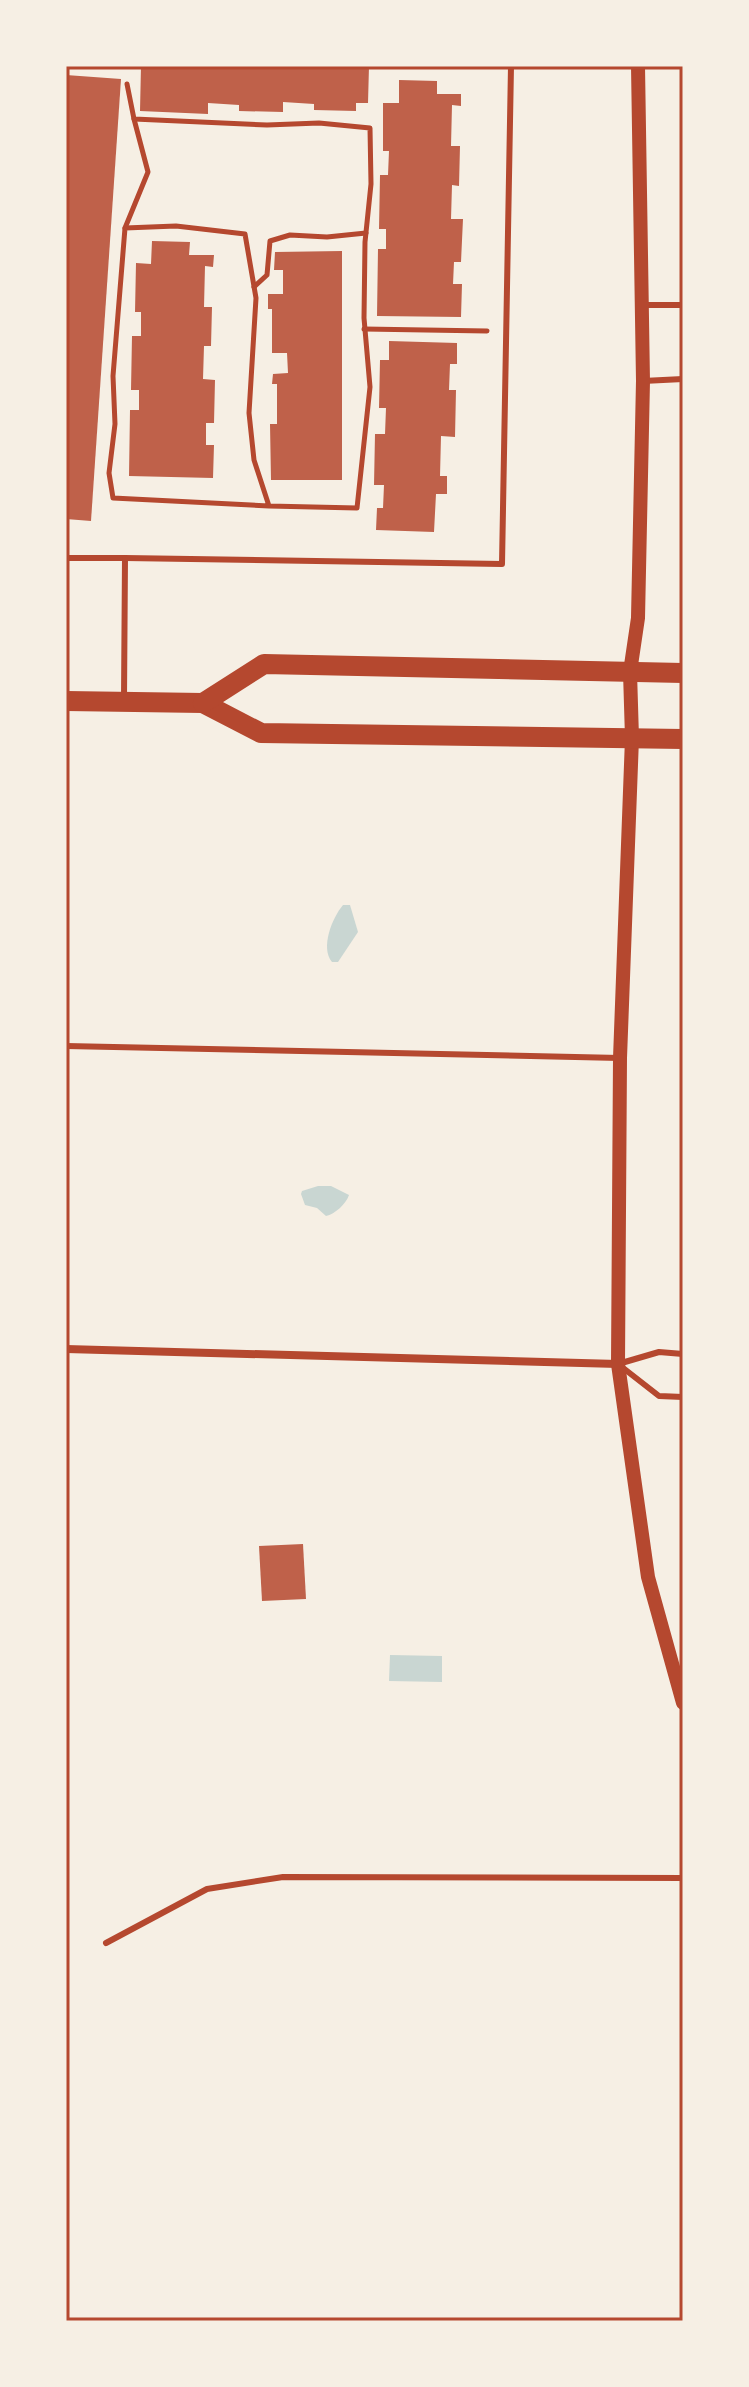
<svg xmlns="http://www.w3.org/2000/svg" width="749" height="2387" viewBox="0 0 749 2387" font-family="'PT Sans Narrow',sans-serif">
<rect width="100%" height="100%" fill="#f6efe4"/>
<g fill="#c9d6d2">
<path d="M343 905H350L358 932 338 962H332C320 948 332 918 343 905Z"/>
<path d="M318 1186H331L349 1195C346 1204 335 1214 326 1216L317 1208 305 1205 301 1194 302 1191Z"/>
<polygon points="390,1655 442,1656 442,1682 389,1681"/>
</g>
<g fill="#bf614a">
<polygon points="141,66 369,66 368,103 356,103 356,111 314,110 314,104 283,102 283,112 239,111 239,105 208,103 208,114 140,111"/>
<polygon points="66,75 121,79 91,521 66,519"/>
<polygon points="399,80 437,81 437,94 461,94 461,106 452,105 451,146 460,146 459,186 452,185 451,219 463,219 461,262 454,262 453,284 462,284 461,317 377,316 378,249 386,249 386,229 379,229 380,175 388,175 389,151 383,151 383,103 399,103"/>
<polygon points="152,241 190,242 189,255 214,255 213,267 205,266 204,307 212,307 211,346 204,346 203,379 215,380 214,423 206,423 206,445 214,445 213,478 129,476 130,410 139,410 139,390 131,390 132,336 141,336 141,312 135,312 136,263 151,264"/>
<polygon points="342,251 342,480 271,480 270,424 277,424 277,384 272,384 273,374 288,373 287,353 272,353 272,309 268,309 268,294 283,294 283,270 274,270 275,252"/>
<polygon points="389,341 457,343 457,364 450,364 449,390 456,390 455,437 441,436 440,476 447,476 447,494 436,494 434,532 376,530 377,508 383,508 384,485 374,485 375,434 385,434 386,408 379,408 380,360 389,360"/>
<polygon points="303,1544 306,1599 262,1601 259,1546"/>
</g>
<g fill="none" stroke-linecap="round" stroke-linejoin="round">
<g stroke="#b5482f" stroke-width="5">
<polyline points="127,84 134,119 267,125 319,123 370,128 371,184 365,242 364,318 370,387 357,508 269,506 113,498 109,473 115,424 113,376 125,228 176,226 245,234 256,298 249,413 254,460 269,506"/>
<polyline points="125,228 148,172 134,119"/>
<polyline points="254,287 267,275 270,241 290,235 327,237 366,233"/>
<polyline points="364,329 487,331"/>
</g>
<g stroke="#b5482f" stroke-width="6">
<polyline points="643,305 683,305"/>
<polyline points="643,381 683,379"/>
<polyline points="66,558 125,558 124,698"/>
<polyline points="125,558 502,564 511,66"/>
<polyline points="66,1046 620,1058"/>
<polyline points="683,1354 659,1352 618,1364 659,1396 683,1397"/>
<polyline points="106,1943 207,1889 283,1877 683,1878"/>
</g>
<polyline stroke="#b5482f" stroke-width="8" points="66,1349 618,1364"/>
<polyline stroke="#b5482f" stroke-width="14" points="638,66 643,381 638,618 630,672 632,738 620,1058 618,1364 648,1577 683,1703"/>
<g stroke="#b5482f" stroke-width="20">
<polyline points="66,701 203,703 261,733 683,739"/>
<polyline points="203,703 264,664 683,673"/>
</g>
</g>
<rect width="749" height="2387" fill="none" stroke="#f6efe4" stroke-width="136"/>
<rect x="68" y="68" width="613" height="2251" fill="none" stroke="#b5482f" stroke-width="3"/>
</svg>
